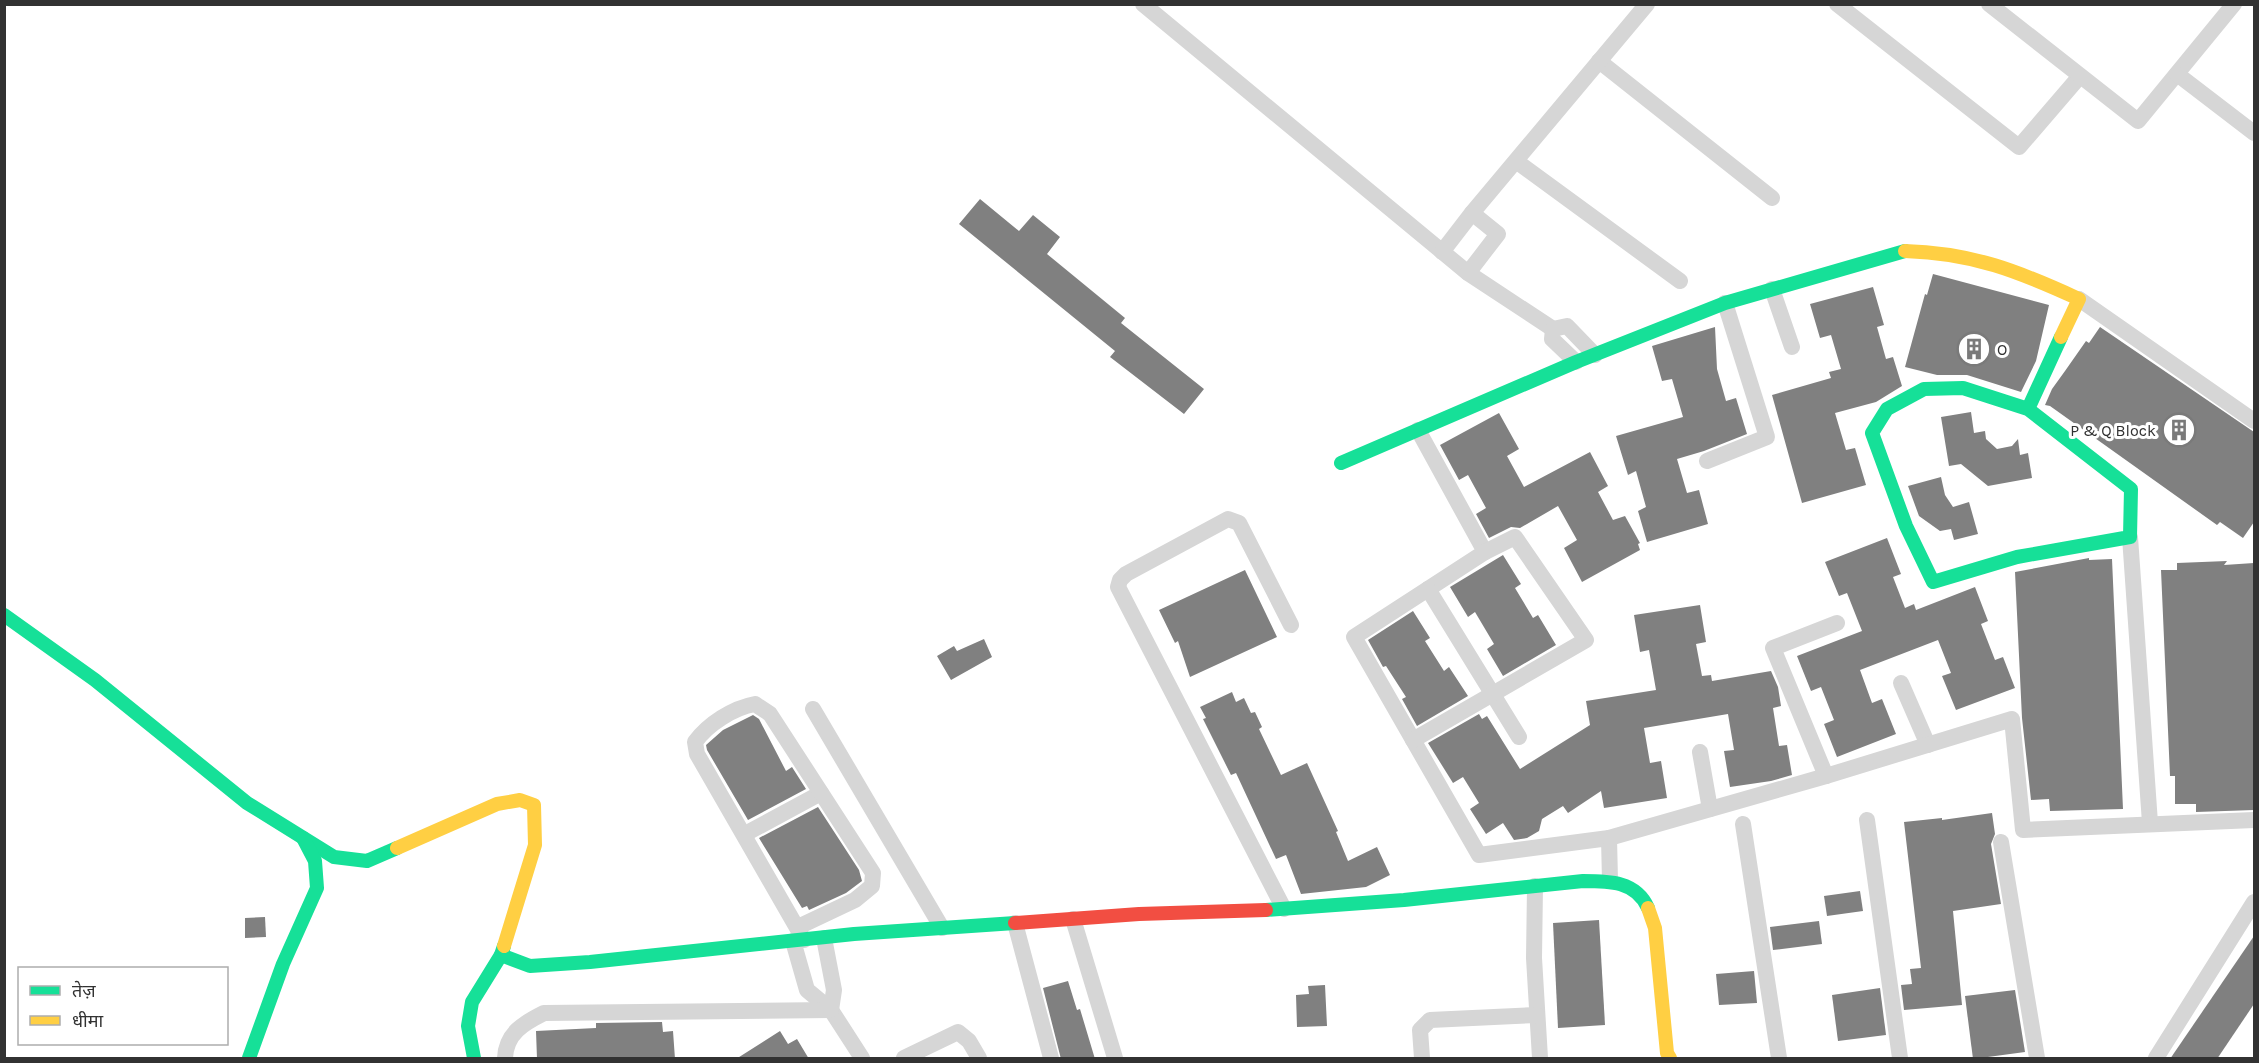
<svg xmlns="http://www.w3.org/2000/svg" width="2259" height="1063" viewBox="0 0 2259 1063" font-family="Karla,'Noto Sans Devanagari',sans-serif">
<rect width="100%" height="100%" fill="#fff"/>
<g fill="#808080">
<polygon points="980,199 1019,231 1033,215 1060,237 1047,254 1125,318 1121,323 1204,389 1184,414 1110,357 1115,351 959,224"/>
<polygon points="1933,274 2049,305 2036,361 2021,392 1967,375 1937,375 1905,367 1925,294 1927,295"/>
<polygon points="1873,287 1884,325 1877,327 1886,359 1893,357 1902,386 1876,402 1835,413 1846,450 1855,448 1866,485 1802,503 1772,395 1831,378 1829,372 1841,369 1831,335 1820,338 1810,304"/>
<polygon points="1715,327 1717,369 1726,401 1736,398 1747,434 1704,451 1677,459 1687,493 1699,490 1708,524 1647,542 1638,511 1646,507 1636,471 1628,475 1616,436 1683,417 1672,379 1662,381 1652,346"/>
<polygon points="2100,327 2254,432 2254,522 2243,538 2220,522 2217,525 2050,406 2045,405 2052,389 2065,371 2086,341 2089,343"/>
<polygon points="1971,412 1974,433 1985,431 1986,439 1997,449 2012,446 2018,439 2020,455 2028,453 2032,478 1988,486 1961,464 1949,466 1941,417"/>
<polygon points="1499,413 1519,449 1507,456 1524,487 1590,452 1608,486 1598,492 1613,520 1625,516 1640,543 1638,544 1640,550 1582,582 1564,548 1577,540 1558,506 1520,528 1511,527 1489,538 1476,514 1486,508 1468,475 1459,480 1440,445"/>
<polygon points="1941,477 1945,495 1953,507 1969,502 1978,534 1954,540 1951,529 1940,531 1919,516 1908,486"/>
<polygon points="1887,538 1901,574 1893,577 1905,608 1914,604 1916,610 1975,587 1988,621 1981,624 1995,660 2003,657 2015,688 1956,710 1942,676 1951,673 1938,640 1860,670 1872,703 1882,699 1896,734 1837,757 1824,724 1834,720 1821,687 1811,691 1797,656 1862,631 1847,593 1839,596 1825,562"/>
<polygon points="1503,555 1521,584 1515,588 1533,618 1538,615 1556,645 1503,676 1487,649 1494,644 1475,612 1468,617 1450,587"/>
<polygon points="2089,558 2089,560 2112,559 2123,809 2050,811 2049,799 2031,800 2022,718 2015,572"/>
<polygon points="2227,561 2224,565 2254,563 2254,810 2196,812 2196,804 2175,804 2175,776 2170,776 2161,570 2177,570 2177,563"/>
<polygon points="1245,570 1277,637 1190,677 1178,641 1175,643 1159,610"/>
<polygon points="1700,605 1706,642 1696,644 1702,676 1711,675 1712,681 1771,671 1778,687 1781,706 1773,708 1779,746 1787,745 1792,775 1771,781 1730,787 1724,751 1734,750 1728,714 1644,728 1650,763 1661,761 1667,798 1604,808 1601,791 1568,813 1563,806 1542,819 1539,831 1527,838 1514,840 1503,823 1486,834 1470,809 1479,803 1463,777 1453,783 1428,743 1479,714 1482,719 1487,716 1520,769 1590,725 1586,701 1656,690 1649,650 1640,652 1634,615"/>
<polygon points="1413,611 1430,638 1425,641 1444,671 1449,667 1468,696 1417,726 1402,699 1406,697 1386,666 1383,667 1368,640"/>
<polygon points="984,639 992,657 951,680 937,656 954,646 957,651"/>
<polygon points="1232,692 1236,702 1244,698 1251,713 1255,712 1262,727 1259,729 1281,775 1307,763 1338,831 1336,832 1348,861 1377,847 1390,875 1366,887 1301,894 1286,855 1276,859 1236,773 1231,775 1203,719 1206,718 1200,707"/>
<polygon points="753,715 759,719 786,771 792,767 806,789 748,820 707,750 706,745 723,730"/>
<polygon points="818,807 859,870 862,881 846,893 809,910 807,906 802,908 759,838"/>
<polygon points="1992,813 1995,834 1991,844 2001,904 1953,911 1962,1005 1904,1010 1901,985 1912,984 1910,969 1921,968 1904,822 1942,818 1942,820"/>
<polygon points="1860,891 1863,911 1827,916 1824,896"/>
<polygon points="265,917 266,937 245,938 245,918"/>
<polygon points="1599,920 1605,1025 1558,1028 1553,923"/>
<polygon points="1819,921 1822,944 1773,950 1770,927"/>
<polygon points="2254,936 2254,1004 2217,1059 2170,1059"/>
<polygon points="1754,971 1757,1003 1719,1005 1716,974"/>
<polygon points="1068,981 1077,1010 1080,1009 1095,1059 1061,1059 1043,988"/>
<polygon points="1325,985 1327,1026 1297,1027 1296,995 1309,994 1308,986"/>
<polygon points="1880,988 1886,1035 1838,1041 1832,995"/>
<polygon points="2015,990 2025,1052 1973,1059 1965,996"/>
<polygon points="662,1022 663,1032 673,1031 675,1059 537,1059 536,1031 596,1028 596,1023"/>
<polygon points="780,1031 788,1044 797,1039 809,1059 736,1059"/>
</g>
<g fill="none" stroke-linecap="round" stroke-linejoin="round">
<g stroke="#d6d6d6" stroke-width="16">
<polyline points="1143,4 1468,273 1553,329"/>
<polyline points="1837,4 2019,147 2080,76"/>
<polyline points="1989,4 2138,121 2234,4"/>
<polyline points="1599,61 1772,198"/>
<polyline points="2177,74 2254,133"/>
<polyline points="1516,161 1680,281"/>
<polyline points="1442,252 1472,213"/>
<polyline points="1468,273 1498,234 1472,213 1647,4"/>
<polyline points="1772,289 1792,347"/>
<polyline points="2079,299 2254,421"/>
<polyline points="1576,362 1552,339 1553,329 1567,326 1595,355"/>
<polyline points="1418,430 1485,552 1428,589 1519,737"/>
<polyline points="1707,461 1767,437 1725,303"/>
<polyline points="2130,537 2150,823"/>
<polyline points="1428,589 1354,637 1479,855 1609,838 1610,881"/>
<polyline points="1901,683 1928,745"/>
<polyline points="813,709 942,928"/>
<polyline points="1413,740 1586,640 1515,537 1485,552"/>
<polyline points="1700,752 1710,809"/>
<polyline points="1826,776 1773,648 1837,623"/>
<polyline points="1867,820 1900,1058"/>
<polyline points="1743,824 1779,1058"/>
<polyline points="745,834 821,793"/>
<polyline points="1609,838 1826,776 2012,719 2023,830 2254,820"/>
<polyline points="2001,842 2037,1058"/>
<polyline points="1535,886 1534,958 1540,1058"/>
<polyline points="1284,909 1118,587 1120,580 1126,574 1228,519 1239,523 1291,625"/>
<polyline points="1073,919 1115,1058"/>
<polyline points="1015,923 1051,1058"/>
<path d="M798 927 855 900 872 886 873 873 770 714 755 704C733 708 708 724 695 742L697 754 804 940"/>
<polyline points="824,938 834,990 831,1010"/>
<polyline points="793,941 807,990 831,1010 862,1058"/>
<path d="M505 1058C506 1033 524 1023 544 1013L831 1010"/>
<polyline points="904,1058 958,1032 969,1041 979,1058"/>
<polyline points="1422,1058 1420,1030 1430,1020 1537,1015"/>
<polyline points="2156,1058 2254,902"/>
</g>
<g stroke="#16e098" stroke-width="14">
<polyline points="2028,409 2131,489 2130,537 2017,557 1933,582 1906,526 1872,433 1887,409 1924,389 1963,388 2028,409 2061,337"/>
<polyline points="1341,463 1576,362 1725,303 1905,251"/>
<polyline points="4,615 95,680 247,803 334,857 367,861 397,848"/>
<path d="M1266 910 1404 900 1583 881C1609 881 1636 881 1648 908"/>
<polyline points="504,946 501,955 530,966 590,962 854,934 1015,923"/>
<polyline points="249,1058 283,964 317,888 315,861 303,838"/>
<polyline points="474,1058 468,1026 472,1002 501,955"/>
</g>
<g stroke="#ffcf43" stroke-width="14">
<path d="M1905 251C1973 253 2018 271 2079 299L2061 337"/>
<polyline points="397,848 497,804 520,800 534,805 535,845 504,946"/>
<polyline points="1648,908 1655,928 1667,1053 1670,1058"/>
</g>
<polyline stroke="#f24e42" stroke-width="14" points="1015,923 1139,914 1266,910"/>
</g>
<defs>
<g id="building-ring" transform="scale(1.725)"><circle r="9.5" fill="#fff" stroke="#7a7a7a" stroke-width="1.5"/><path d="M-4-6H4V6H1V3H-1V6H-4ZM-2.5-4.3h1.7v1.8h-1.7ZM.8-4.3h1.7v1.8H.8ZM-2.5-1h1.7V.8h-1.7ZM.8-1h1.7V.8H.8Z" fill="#7a7a7a"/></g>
</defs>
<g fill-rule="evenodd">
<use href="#building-ring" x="1974" y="349"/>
<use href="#building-ring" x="2179" y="430"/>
</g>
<g text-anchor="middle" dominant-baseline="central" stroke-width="6" stroke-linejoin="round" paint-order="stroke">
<g font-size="16" fill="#323232" stroke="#fff" text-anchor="start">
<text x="1997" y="349">O</text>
<text x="2156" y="430" text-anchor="end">P &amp; Q Block</text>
</g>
</g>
<rect width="2259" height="1063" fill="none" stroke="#323232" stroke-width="12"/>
<rect x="18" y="967" width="210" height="78" fill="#ffffff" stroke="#adadad" stroke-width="1.5"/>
<rect x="30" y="986" width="30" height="9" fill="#16e098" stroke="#adadad" stroke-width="1.5"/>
<text x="72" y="997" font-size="18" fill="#323232">तेज़</text>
<rect x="30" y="1016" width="30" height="9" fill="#ffcf43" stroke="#adadad" stroke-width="1.5"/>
<text x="72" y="1027" font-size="18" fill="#323232">धीमा</text>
</svg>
